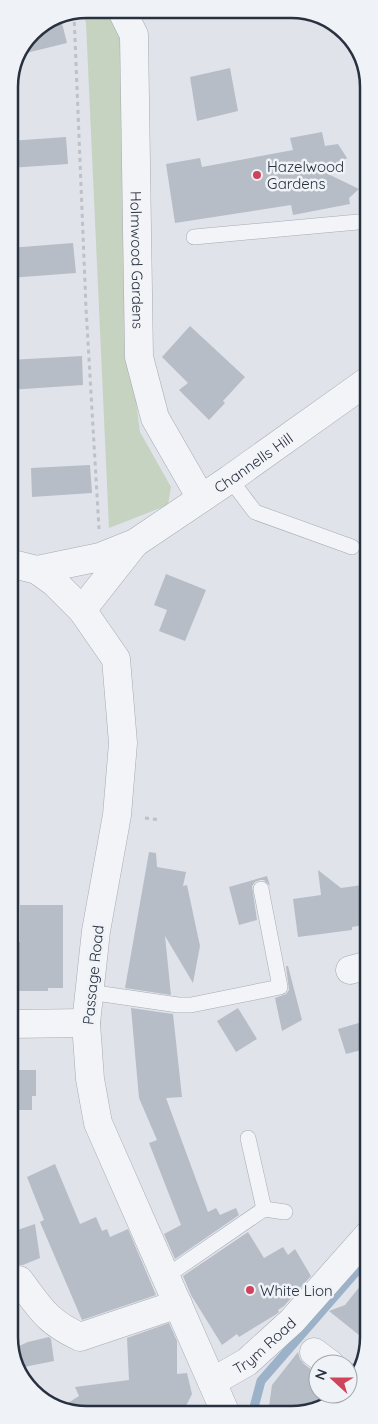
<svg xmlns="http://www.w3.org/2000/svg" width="378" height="1424" viewBox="0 0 378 1424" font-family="Quicksand,sans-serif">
<rect width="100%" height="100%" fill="#e0e3e9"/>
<polygon fill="#c6d3c1" points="86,9 111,9 124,38 129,346 140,432 171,487 168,505 109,528 86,23 83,10"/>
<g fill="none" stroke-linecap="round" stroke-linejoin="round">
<polyline stroke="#9bb2c9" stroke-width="9" points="253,1411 261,1381 369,1257"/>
</g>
<g fill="#b7bdc6">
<polygon points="61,19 67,43 22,54 32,31"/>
<polygon points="230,68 238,111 197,121 190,77"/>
<polygon points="322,132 325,146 338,144 347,158 324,172 359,189 349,198 350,204 293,215 291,205 175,223 166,164 200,158 202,167 293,150 290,138"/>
<polygon points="66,137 68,164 9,168 9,141"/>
<polygon points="73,243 76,273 9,278 9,248"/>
<polygon points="190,326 245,377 223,401 225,403 209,420 179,390 188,383 162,357"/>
<polygon points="82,356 83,385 9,390 9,360"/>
<polygon points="90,465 92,493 32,497 31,468"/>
<polygon points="166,574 206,590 185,641 159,631 167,610 154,605"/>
<polygon points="149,852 156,853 157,867 186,872 183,886 187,885 200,946 193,983 165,936 171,995 125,988"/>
<polygon points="318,870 341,888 369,884 369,924 352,927 352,930 298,937 293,899 321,895"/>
<polygon points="267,876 270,886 264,880 260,880 255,882 252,886 257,920 239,925 229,887"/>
<polygon points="20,905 63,905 63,988 48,988 48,991 19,991 18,988 9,988 9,941 20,942"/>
<polygon points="286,966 288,966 302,1020 282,1031 275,998 286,994 289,990"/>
<polygon points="131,1008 173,1014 182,1097 166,1098 208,1212 216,1208 220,1215 236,1208 239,1215 175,1259 164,1234 181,1225 149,1143 157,1140 139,1098"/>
<polygon points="238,1008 257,1039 236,1052 217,1021"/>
<polygon points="369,1020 369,1048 346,1054 338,1029"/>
<polygon points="9,1070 36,1070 36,1096 32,1096 32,1110 9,1110"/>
<polygon points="55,1164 80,1224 96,1217 102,1231 107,1229 110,1237 128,1229 156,1295 82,1320 40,1222 44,1220 27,1177"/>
<polygon points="35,1224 40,1258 23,1265 17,1265 9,1268 9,1233"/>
<polygon points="248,1232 264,1258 283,1247 288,1255 295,1249 311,1276 284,1306 278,1310 279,1312 275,1315 239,1337 237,1334 222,1345 191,1295 183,1276"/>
<polygon points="369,1275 369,1343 329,1311 345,1305"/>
<polygon points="169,1323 177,1341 177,1374 187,1373 192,1394 187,1404 179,1411 163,1414 71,1414 60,1408 79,1396 75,1387 129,1380 127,1338"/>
<polygon points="49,1337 51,1339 54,1361 19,1368 10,1350 28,1342"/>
<polygon points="298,1352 300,1359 304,1364 318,1375 318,1406 302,1415 268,1414 272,1385"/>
</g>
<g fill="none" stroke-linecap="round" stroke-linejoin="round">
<g stroke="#a5aab3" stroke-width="16">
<g id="service">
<polyline points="194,237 369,221"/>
<polyline points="230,479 255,512 352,547"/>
<polyline points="89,992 178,1005 191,1005 280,987 261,889"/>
<polyline points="248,1138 264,1209"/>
<polyline points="165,1277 264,1209 285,1212"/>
</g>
</g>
<g stroke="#a5aab3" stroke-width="29">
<g id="minor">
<path id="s1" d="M121 9 134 35 139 357 155 418 201 498"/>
<path id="s2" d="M37 570 100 557 135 543 230 479 369 380"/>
<polyline points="82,610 134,544"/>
<polyline points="350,970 369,965"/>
<polyline points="9,1024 86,1023"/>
<path d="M19 1280C41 1309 46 1321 80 1337L178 1304"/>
<polyline points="314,1352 330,1364"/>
<polyline points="348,1377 353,1381"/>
<path id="s3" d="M212 1382 247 1362 292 1321 369 1234"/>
</g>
</g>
<g stroke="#a5aab3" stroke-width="29">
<polyline id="tertiary" points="9,563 37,570 55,583 82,610 116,659 123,743 117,815 96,931 86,1023 90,1079 98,1123 226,1414"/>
</g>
<g stroke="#bec1c7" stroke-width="3" stroke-dasharray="4 4" stroke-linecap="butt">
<polyline points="74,14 86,308 99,529"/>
<polyline points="145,818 160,820"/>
</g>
<use href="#service" stroke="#f3f4f7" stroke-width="15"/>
<use href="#minor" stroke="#f3f4f7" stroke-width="28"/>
<use href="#tertiary" stroke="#f3f4f7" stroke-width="28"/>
</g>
<g fill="#cf445a" stroke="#eff2f6" stroke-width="2">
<circle cx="257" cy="175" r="5"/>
<circle cx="250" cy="1290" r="5"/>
</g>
<g text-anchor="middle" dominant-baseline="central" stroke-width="5" stroke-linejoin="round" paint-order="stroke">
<g font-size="15" fill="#283140" stroke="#eff2f6" text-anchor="start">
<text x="267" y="166">Hazelwood<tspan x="267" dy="17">Gardens</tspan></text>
<text x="260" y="1290">White Lion</text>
</g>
<g font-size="15" fill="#283140" stroke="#eff2f6">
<text stroke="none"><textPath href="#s1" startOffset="254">Holmwood Gardens</textPath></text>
<text stroke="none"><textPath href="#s2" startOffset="245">Channells Hill</textPath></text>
<text transform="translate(93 975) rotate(-84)">Passage Road</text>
<text stroke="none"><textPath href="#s3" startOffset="64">Trym Road</textPath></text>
</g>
</g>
<path d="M0 0H378V1424H0ZM87 18H291A69 69 0 0 1 360 87V1337A69 69 0 0 1 291 1406H87A69 69 0 0 1 18 1337V87A69 69 0 0 1 87 18Z" fill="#eff2f6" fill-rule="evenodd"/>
<path fill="none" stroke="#283140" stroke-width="2.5" d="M87 18H291A69 69 0 0 1 360 87V1337A69 69 0 0 1 291 1406H87A69 69 0 0 1 18 1337V87A69 69 0 0 1 87 18Z"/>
<g transform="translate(333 1379) rotate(291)"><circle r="24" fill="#eff2f6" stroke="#9fa5ad"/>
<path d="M0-4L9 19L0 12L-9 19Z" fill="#cf445a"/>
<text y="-8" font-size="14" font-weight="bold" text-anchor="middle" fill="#283140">N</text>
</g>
</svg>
